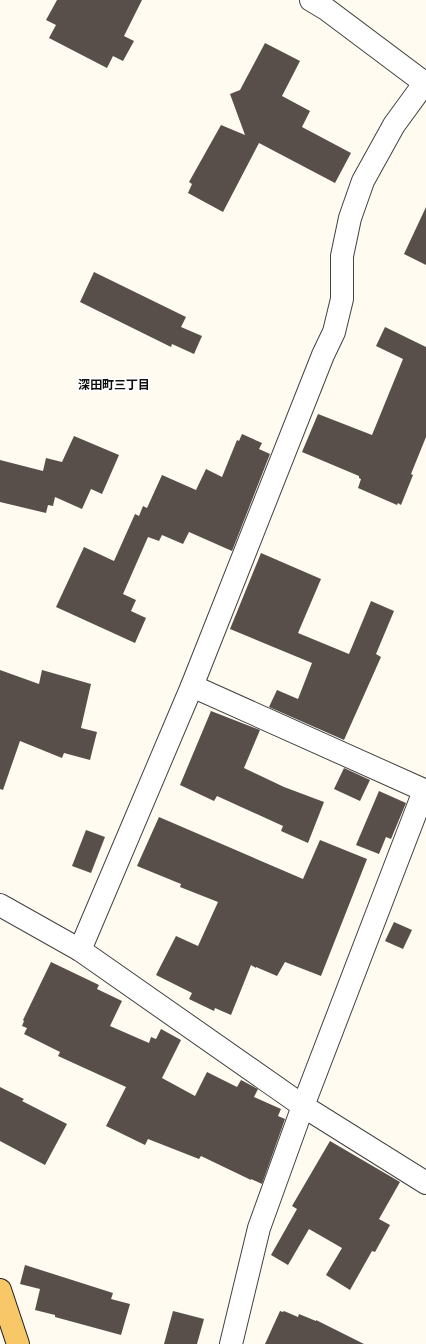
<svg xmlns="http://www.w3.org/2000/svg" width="426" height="1344" viewBox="0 0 426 1344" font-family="Georgia,'Noto Sans JP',serif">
<rect width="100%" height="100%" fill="#fffbf1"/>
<g fill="#584f4b">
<polygon points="57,0 142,0 124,36 134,41 123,61 113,56 107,68 49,38 56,25 46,20"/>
<polygon points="265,43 300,61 282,96 310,111 302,127 351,153 335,183 259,143 223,212 188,193 192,184 189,182 221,125 245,135 230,94 240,90"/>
<polygon points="426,207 426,265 404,254"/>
<polygon points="94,272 186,317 181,327 202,336 194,354 172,344 171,347 80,302"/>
<polygon points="385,327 426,347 426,437 411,474 413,475 401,505 398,503 397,505 358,488 361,479 359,478 359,476 302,452 318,414 372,435 403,359 376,346"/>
<polygon points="242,434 262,443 259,449 270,454 232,551 189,532 183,544 162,535 159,541 148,537 123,594 136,600 131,611 146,618 135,643 56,607 84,547 114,561 135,514 139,516 143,506 147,508 162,475 196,490 206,469 222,477 237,440 239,441"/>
<polygon points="74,436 119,455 102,494 91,489 82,509 55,497 53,506 48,505 46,513 0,502 0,460 43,471 46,458 62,462"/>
<polygon points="261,553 321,579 298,633 349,654 371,601 394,611 376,654 381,657 344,740 269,707 277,690 298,699 312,663 230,629"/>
<polygon points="0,670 39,684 42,670 91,684 81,728 97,732 90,760 64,753 62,758 20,741 3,790 0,789"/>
<polygon points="211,711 260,730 244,768 284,787 324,802 308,843 281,831 283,826 217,796 214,801 180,785"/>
<polygon points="344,768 370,780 360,801 334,789"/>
<polygon points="379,791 406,803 391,839 386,837 379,854 356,845"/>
<polygon points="159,817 303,879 320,840 367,859 321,976 285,962 277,976 256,967 256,968 251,965 231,1015 215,1008 214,1011 189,999 192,993 156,975 176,936 198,946 218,902 180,887 181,884 137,866"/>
<polygon points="86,830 105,837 91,873 72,866"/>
<polygon points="394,922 412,930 403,949 385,941"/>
<polygon points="51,962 99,985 97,989 122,1001 110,1026 149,1043 151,1037 156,1039 161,1029 181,1040 162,1078 195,1096 207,1072 237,1087 241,1080 258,1089 254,1097 281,1109 278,1116 285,1119 262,1184 251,1179 251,1180 201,1156 199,1159 148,1139 145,1145 106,1126 126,1087 58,1056 60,1052 24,1034 27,1028 22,1026 24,1021 23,1020"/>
<polygon points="0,1087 24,1099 22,1101 67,1124 45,1165 0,1141"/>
<polygon points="330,1141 400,1182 379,1219 390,1225 375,1252 372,1251 350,1290 326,1275 342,1248 309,1229 288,1265 271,1255 297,1209 292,1206"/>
<polygon points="25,1265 113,1293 111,1299 130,1304 121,1335 55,1317 55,1315 35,1310 40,1289 20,1284"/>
<polygon points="173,1311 204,1319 197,1344 164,1344"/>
<polygon points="280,1311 283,1312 284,1311 298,1317 299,1314 316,1321 316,1320 364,1344 265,1344"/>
</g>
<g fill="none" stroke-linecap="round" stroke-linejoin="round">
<g stroke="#424242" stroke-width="24">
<g id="minor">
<polyline points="311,0 326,9 426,84"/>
<polyline points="192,686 426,791"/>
<polyline points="0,905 80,950 303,1106 426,1183"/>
<polyline points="80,950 192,686 323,355 334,332 342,299 342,256 350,218 363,181 394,125 426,81"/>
<polyline points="231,1344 259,1228 303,1106 424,791"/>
</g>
</g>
<g stroke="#202020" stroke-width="24">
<polyline id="major" points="0,1290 18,1344"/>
</g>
<use href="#minor" stroke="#fff" stroke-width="22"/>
<use href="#major" stroke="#f8c767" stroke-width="22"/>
</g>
<g text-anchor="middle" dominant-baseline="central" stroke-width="4" stroke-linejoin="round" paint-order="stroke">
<g font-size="12" font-weight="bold" fill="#0f0f0f" stroke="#fff">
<text x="114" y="383">深田町三丁目</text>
</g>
</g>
</svg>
